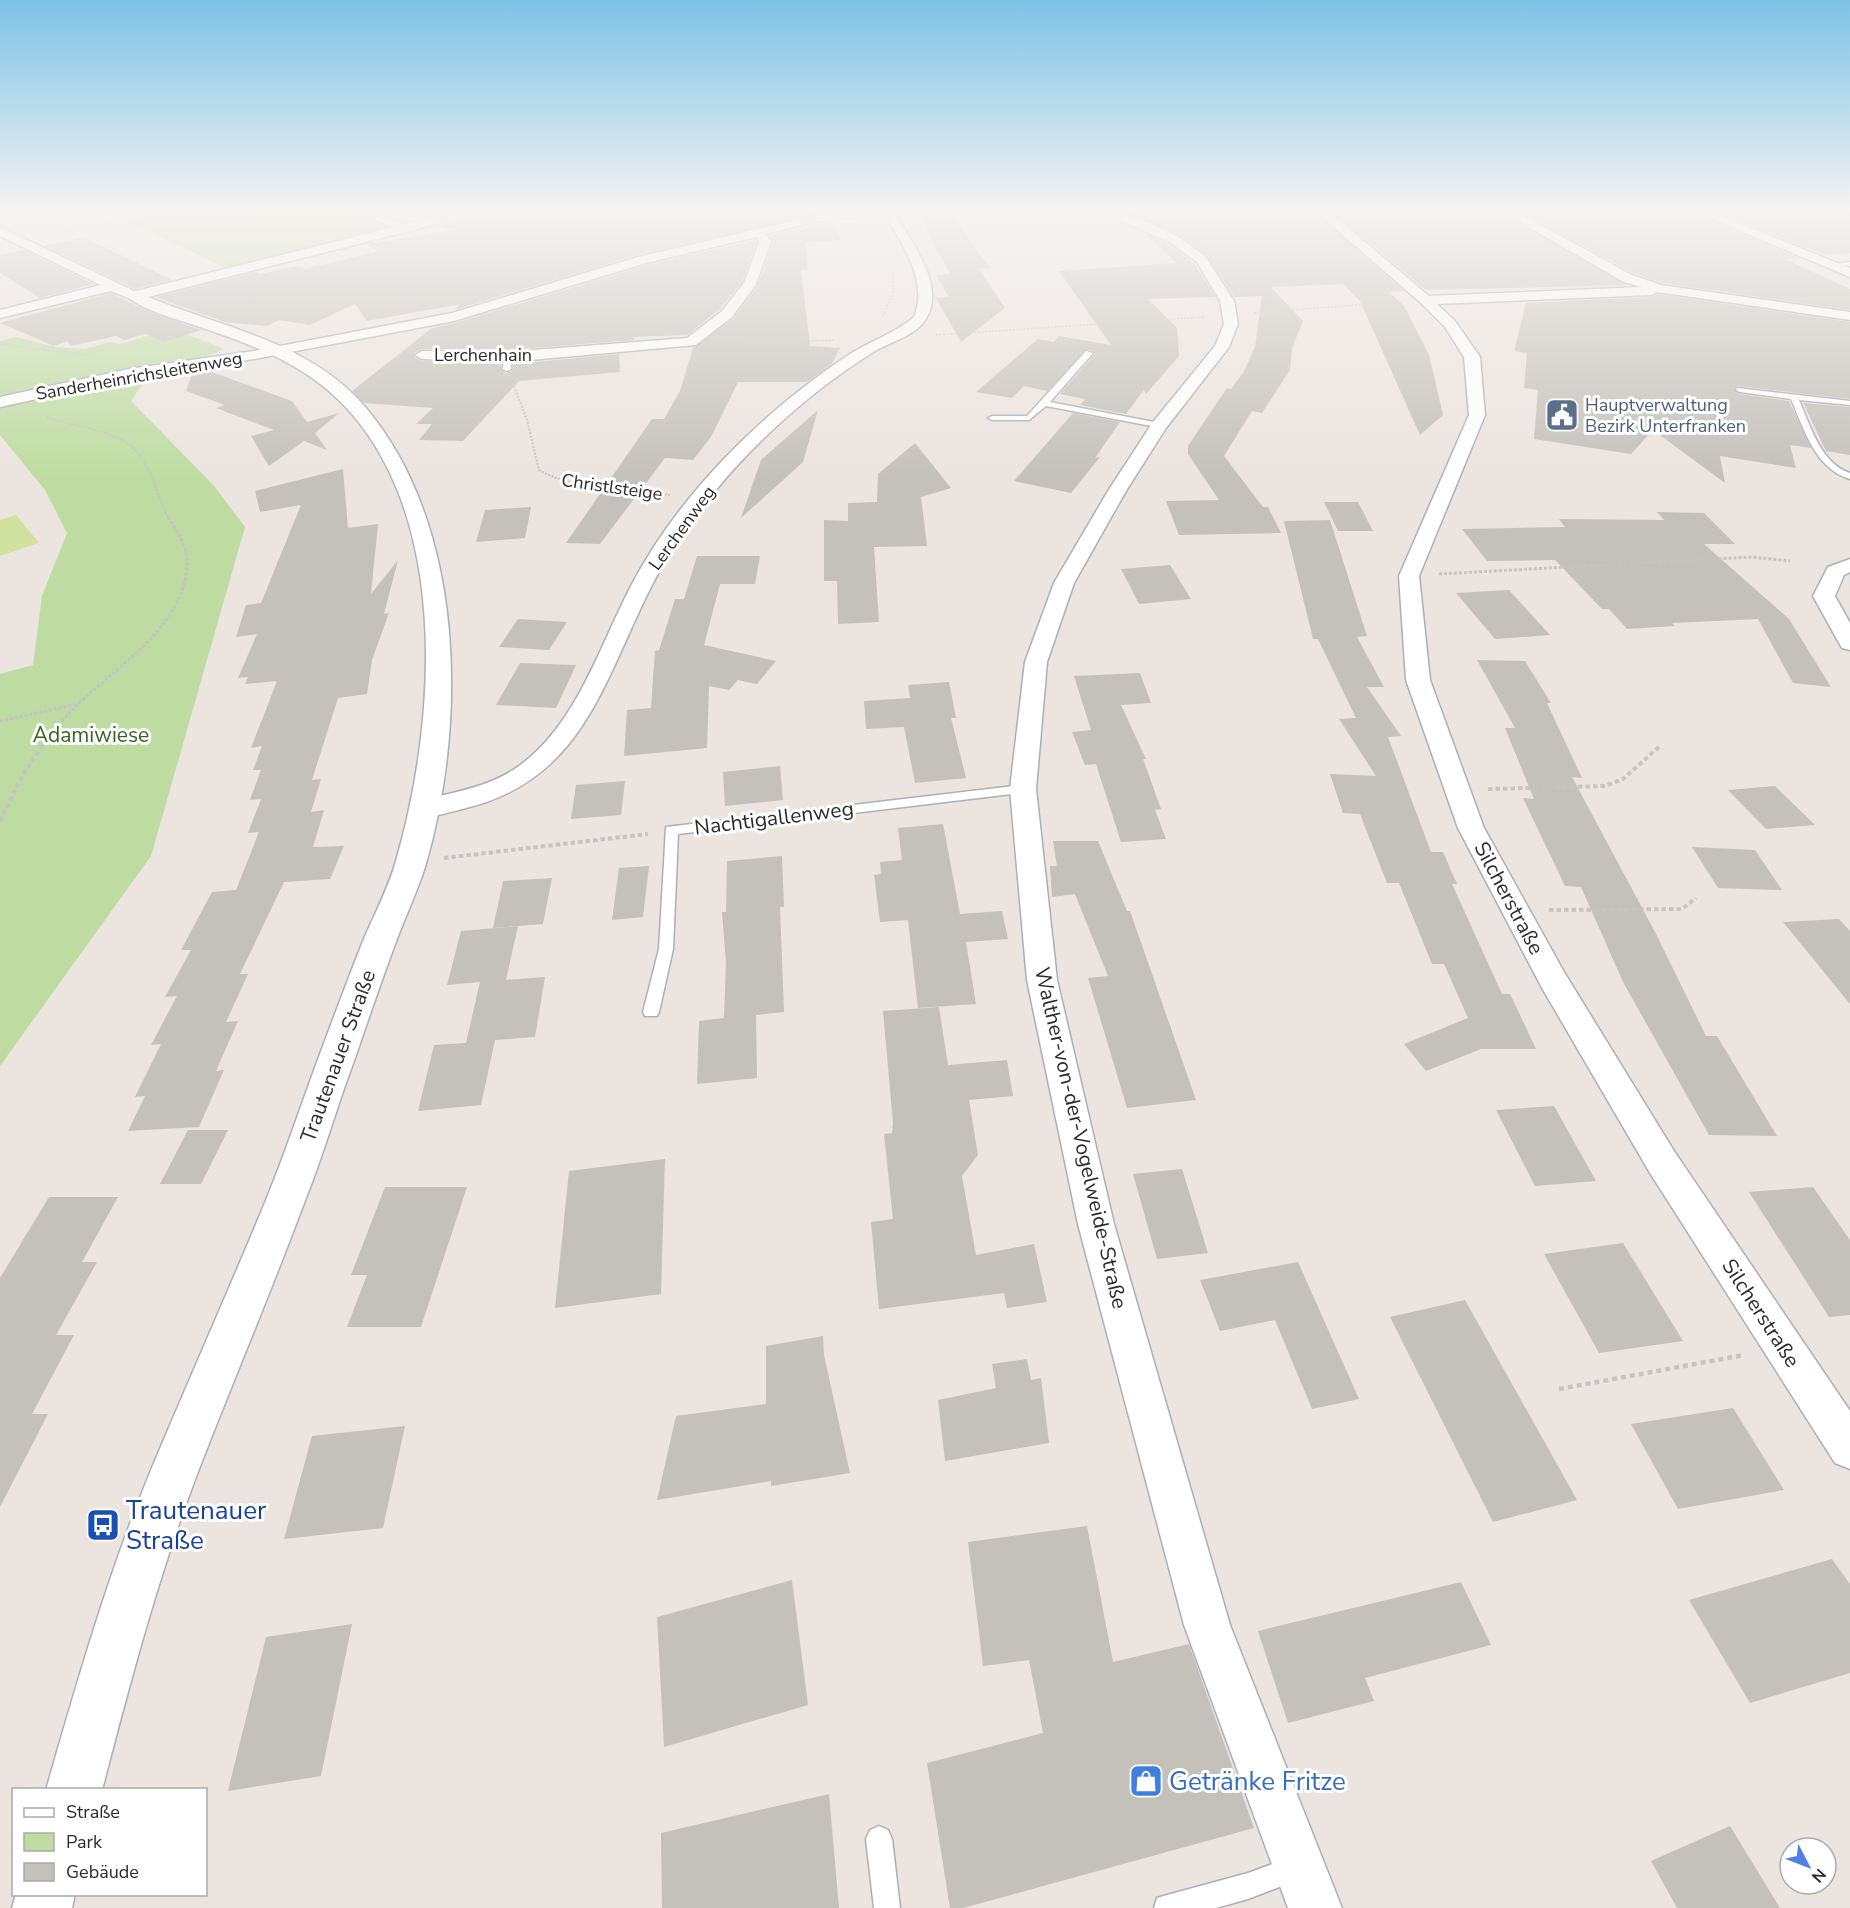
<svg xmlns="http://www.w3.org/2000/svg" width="1850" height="1908" viewBox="0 0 1850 1908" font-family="'Nunito Sans',sans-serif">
<rect width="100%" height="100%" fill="#ece4df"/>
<g fill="#bedca1">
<polygon points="149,210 345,210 389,226 227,268 125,221 157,214"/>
<polygon points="172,329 224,349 211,355 0,399 0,341 17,337 56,347 85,349 110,342 120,344"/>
<polygon points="186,368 200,370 142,384 131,401 214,486 245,527 151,856 0,1066 0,674 33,665 42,596 67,533 45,490 0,435 0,404"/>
</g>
<polygon fill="#cfe39e" points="16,515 39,543 0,556 0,520"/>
<g fill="#c4c0ba">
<polygon points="412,210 453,210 418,219 411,216"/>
<polygon points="485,210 827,210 828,212 637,255 454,310 461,304 367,321 355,304 310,325 279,320 267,326 225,322 155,297 256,272 260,274 297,266 305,269 378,251 367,244 455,230 440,226 482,215"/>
<polygon points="931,210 938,210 941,214 951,214 990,268 979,269 1005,308 961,342 936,298 949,297 936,275 950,274 919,215"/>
<polygon points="1119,210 1312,210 1404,291 1389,292 1404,306 1429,355 1443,415 1420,435 1360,301 1343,284 1271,287 1303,321 1292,348 1290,370 1262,413 1252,411 1224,456 1263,507 1268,507 1281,533 1179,535 1166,501 1219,500 1188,454 1188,446 1227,388 1231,389 1243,373 1255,347 1262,296 1234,297 1206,254 1180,235"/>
<polygon points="1330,210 1358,210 1371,219 1500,213 1628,285 1426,290"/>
<polygon points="1556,210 1688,210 1798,258 1785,259 1850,289 1850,310 1662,283 1633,273 1521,212"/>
<polygon points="1712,210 1850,210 1850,253 1824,255"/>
<polygon points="833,222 841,240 806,242 808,270 801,270 810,346 840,348 832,364 807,382 738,382 711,437 693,460 665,458 600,544 566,543 652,419 664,419 680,391 693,348 733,319 757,287 773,243 770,235"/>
<polygon points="1145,234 1170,245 1195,264 1215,297 1148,299 1177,328 1179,356 1146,394 1144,390 1126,414 1080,405 1085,399 1060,394 1095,354 1094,351 1087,349 1047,391 1024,386 1012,398 976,392 1038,339 1054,342 1059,336 1111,345 1059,271 1177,263"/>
<polygon points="84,237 172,280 135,289 44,246"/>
<polygon points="755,240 757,242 742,282 720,309 687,335 634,337 634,340 507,350 422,349 414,353 414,357 422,361 501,364 501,369 506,373 512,371 513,364 619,354 620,372 519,381 463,441 419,440 432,424 416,424 433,408 364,403 352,391 432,328 455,323 647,265"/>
<polygon points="24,250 94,284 40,298 0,273 0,255"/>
<polygon points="111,293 150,312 201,330 164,342 145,334 125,340 116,336 71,346 67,341 54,346 0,323"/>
<polygon points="1657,294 1850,322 1850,399 1737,386 1734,389 1740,394 1789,401 1811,448 1790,445 1796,468 1720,456 1725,483 1653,430 1631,454 1534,439 1538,390 1524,388 1527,353 1514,351 1526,303 1651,297"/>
<polygon points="203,369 292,401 307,422 339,413 315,433 327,450 304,441 269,466 251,436 274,430 216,408 225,405 186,391 193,371"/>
<polygon points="1803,403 1850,407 1850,455 1826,451"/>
<polygon points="818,410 803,462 741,518 761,460"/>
<polygon points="1073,413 1120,422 1095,458 1100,457 1071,493 1014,481"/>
<polygon points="915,443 951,488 921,497 927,546 874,547 879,622 838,624 837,581 824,581 824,520 848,521 848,503 877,502 878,474"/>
<polygon points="343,469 348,528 378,524 371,594 398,560 384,614 389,613 372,660 367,694 338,698 312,780 321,779 311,812 324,810 313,847 344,846 330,879 284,882 240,974 248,974 226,1022 238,1021 216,1071 224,1070 199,1127 128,1131 145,1096 135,1097 161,1044 151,1045 177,996 165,997 191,950 181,950 212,892 236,890 259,832 248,833 261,799 250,800 261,770 253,770 262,746 251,748 277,681 245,684 248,677 238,678 257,634 236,637 246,605 261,603 301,505 260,512 255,491"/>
<polygon points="1324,502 1358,502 1373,531 1338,531"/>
<polygon points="531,507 525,538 476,542 485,510"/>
<polygon points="1657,512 1704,513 1735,544 1704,544 1789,619 1831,687 1793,683 1758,619 1672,623 1675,626 1627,629 1609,609 1602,609 1555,560 1487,561 1462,529 1565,527 1559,519 1664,520"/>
<polygon points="1330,520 1367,636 1357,637 1384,687 1367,687 1401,736 1388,737 1431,852 1443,852 1457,884 1452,884 1502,994 1510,994 1536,1049 1481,1049 1426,1071 1404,1044 1468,1018 1444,964 1432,964 1399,883 1387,883 1360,814 1343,813 1330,774 1376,776 1339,719 1356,718 1318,639 1313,639 1284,521"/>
<polygon points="697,556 760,556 755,584 720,584 704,645 776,661 757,684 738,680 729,690 709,686 707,748 624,756 627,710 651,708 655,651 659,650 675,599 684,599"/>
<polygon points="1170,565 1191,599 1139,604 1121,569"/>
<polygon points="1509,590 1550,635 1495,639 1456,593"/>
<polygon points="518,619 567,622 549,650 499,647"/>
<polygon points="1477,660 1525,661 1551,703 1547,703 1582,778 1572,777 1655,932 1706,1036 1717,1036 1777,1136 1709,1135 1623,982 1581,887 1565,886 1523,798 1534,799 1505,728 1515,728"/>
<polygon points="520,663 576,665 556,708 496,705"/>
<polygon points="1140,673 1151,703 1121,705 1146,759 1143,759 1161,809 1155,810 1166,839 1121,842 1096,764 1085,765 1072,732 1091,730 1074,676"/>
<polygon points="949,682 956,718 951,718 966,778 915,783 904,727 866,729 864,701 910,698 908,685"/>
<polygon points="780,766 783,800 725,806 723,772"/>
<polygon points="625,781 621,815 571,819 576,785"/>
<polygon points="1775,786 1815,825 1766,829 1728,790"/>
<polygon points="943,824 960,914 1002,911 1008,939 966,942 976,1004 918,1008 908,920 880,922 874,875 881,874 880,862 902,860 898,828"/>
<polygon points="1053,841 1098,841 1127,911 1130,911 1196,1100 1127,1108 1088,978 1108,976 1075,894 1052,897 1050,866 1057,866"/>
<polygon points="1692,847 1755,850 1782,890 1718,888"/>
<polygon points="782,856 784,907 780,907 784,1012 756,1015 757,1078 697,1084 699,1021 724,1018 726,963 722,912 726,912 727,861"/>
<polygon points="649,866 643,917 612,920 619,868"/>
<polygon points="552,878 543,924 493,928 503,881"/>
<polygon points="1839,919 1850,931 1850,1004 1783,922"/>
<polygon points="518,926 506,980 545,977 535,1037 495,1040 481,1105 418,1111 434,1045 466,1043 480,982 447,985 461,931"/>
<polygon points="939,1007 948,1065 1007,1060 1013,1096 969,1100 978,1155 962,1176 976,1255 1034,1244 1047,1302 1007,1308 1004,1293 879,1309 871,1222 893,1219 884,1134 892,1133 893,1123 883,1011"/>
<polygon points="1554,1106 1596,1181 1535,1186 1496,1110"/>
<polygon points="188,1130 228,1130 201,1184 160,1184"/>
<polygon points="665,1159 661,1294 555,1308 569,1171"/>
<polygon points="1182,1169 1208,1253 1157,1259 1133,1174"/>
<polygon points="385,1187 467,1187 421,1327 347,1327 367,1275 351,1275"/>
<polygon points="1813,1187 1850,1240 1850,1315 1829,1317 1749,1192"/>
<polygon points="49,1197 118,1197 82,1262 97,1262 56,1335 74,1335 32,1414 48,1414 0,1507 0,1278"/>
<polygon points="1623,1243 1683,1341 1599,1353 1544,1254"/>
<polygon points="1298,1262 1359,1399 1312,1409 1275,1320 1220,1331 1200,1280"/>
<polygon points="1465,1300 1577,1500 1493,1522 1390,1317"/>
<polygon points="823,1336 824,1355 850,1473 771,1486 771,1481 657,1500 676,1416 766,1404 766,1346"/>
<polygon points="1027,1359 1031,1380 1041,1378 1049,1443 945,1461 938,1400 996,1388 992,1364"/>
<polygon points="1733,1408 1784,1490 1678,1509 1631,1424"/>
<polygon points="405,1426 383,1528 284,1539 312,1436"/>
<polygon points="1087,1526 1113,1662 1189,1644 1254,1828 963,1908 950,1908 927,1763 1043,1733 1029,1660 983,1666 968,1542"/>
<polygon points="1832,1559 1850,1584 1850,1673 1750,1703 1689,1600"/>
<polygon points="792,1580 808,1705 664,1747 657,1617"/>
<polygon points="1461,1582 1491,1645 1365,1678 1374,1701 1288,1723 1258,1631"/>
<polygon points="352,1624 321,1776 228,1791 266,1637"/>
<polygon points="829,1794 839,1908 662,1908 661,1833"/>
<polygon points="1730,1826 1780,1908 1677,1908 1651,1861"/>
</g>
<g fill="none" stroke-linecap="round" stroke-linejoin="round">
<g stroke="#abafb6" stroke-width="3">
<g id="lane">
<polygon points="1850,262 1850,266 1830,265"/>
<polygon points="1086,351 1093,353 1050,402 1159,423 1162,424 1162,428 1046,406 1029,420 992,420 988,418 992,416 1027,416"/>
<polygon points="507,355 511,357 511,369 507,371 503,369 503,357"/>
<path d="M1737 388 1850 401V405L1799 400C1810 425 1821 464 1850 473V479C1815 469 1804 429 1791 399L1740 392 1736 390Z"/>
<polygon points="1023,785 1028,786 1029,789 1028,792 678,834 673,949 659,1012 657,1016 645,1016 643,1012 659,949 666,827"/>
<polygon points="879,1826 888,1830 892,1839 900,1908 874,1908 866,1839 870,1830"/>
<polygon points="1294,1856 1303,1860 1307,1869 1303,1878 1248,1899 1216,1908 1154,1908 1157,1898 1167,1895 1248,1873"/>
</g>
</g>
<g stroke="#abafb6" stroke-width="3">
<g id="street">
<polygon points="351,210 368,210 414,228 404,231"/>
<path d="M861 210H895C896 217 903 226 907 233 921 256 942 290 927 317 918 335 890 342 875 351 814 389 760 437 715 491 690 520 669 552 652 585 603 681 584 779 466 808 449 812 429 820 413 815L409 809 413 803C450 792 487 789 519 766 577 724 599 647 631 586 655 540 687 498 722 461 760 421 802 386 847 356 866 343 899 331 914 317 929 282 902 243 884 214L813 222 766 234 771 242 755 286 732 317 696 345 507 362 422 359 415 355 422 351 507 352 687 338 722 311 744 283 759 242 756 237 646 263 454 321 254 359 129 379 0 407V397L129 369 254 351 452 313 638 257 813 216Z"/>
<polygon points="1097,210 1113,210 1149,223 1179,237 1205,256 1234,301 1238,324 1229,347 1166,428 1126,491 1074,583 1047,662 1036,789 1057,980 1114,1224 1230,1625 1342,1908 1288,1908 1184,1625 1078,1224 1027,980 1010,789 1025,662 1054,583 1108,491 1153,422 1215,346 1224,324 1220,301 1197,262 1171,243"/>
<polygon points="1314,210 1327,210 1429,296 1641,287 1622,281 1499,210 1513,210 1632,275 1661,285 1850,312 1850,320 1657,292 1651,295 1437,304 1455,321 1480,357 1485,415 1419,576 1430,680 1484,828 1564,972 1674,1151 1850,1411 1850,1469 1835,1463 1650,1173 1542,988 1458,828 1406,680 1399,576 1469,415 1464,357 1445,327 1421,303"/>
<polygon points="1690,210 1706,210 1850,268 1850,277"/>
<polygon points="0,227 138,293 140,296 133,300 111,291 0,318 0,310 101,285 0,236"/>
<polygon points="1850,559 1850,572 1844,575 1835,596 1850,623 1850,650 1842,648 1839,643 1813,596 1828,567"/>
</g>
</g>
<g stroke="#abafb6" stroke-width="3">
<g id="secondary">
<path d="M462 210H483L481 213 148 297C223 328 311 342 366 408 466 527 467 725 425 867 417 892 406 915 397 939 382 979 368 1020 354 1061 337 1106 324 1153 306 1198 272 1289 234 1379 199 1469 159 1573 130 1682 102 1790H46C77 1682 108 1574 151 1470 189 1379 229 1290 266 1200 285 1154 300 1108 317 1062 332 1022 347 981 363 941 374 915 388 889 396 861 435 726 450 529 352 414 311 366 254 345 197 326 173 318 145 311 126 296L128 293Z"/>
<polygon points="16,1894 75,1894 72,1908 12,1908"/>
</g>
</g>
<g stroke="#c4c4c4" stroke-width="1.5" stroke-dasharray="2 1.5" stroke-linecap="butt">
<polyline points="231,210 233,220 240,226 240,246"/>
<polyline points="1406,214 1481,210"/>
<polyline points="30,220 81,210"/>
<polyline points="1795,223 1806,227 1850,232"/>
<polyline points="57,233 153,214"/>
<polyline points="429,245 465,291"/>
<polyline points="404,289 456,280"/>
<polyline points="1254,313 1393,302"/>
<polyline points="883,316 893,292 893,272"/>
<polyline points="936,335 1204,317"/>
<polyline points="0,344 6,345"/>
<polyline points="731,345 836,340"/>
</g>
<g stroke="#c4c4c4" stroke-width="2" stroke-dasharray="2 1.5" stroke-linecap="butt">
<polyline points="0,344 94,356"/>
<polyline points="727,345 763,343"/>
<path d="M514 386 527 420 539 470C579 492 626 491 670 495"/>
<path d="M47 417C80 430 126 428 145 463 155 481 159 501 169 519"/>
</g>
<g stroke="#c4c4c4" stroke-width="3" stroke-dasharray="3 2" stroke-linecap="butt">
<polyline points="1439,574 1751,557 1790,561"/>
<polyline points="0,721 78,704"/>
<path d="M43 745C56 727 70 711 86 697 126 660 189 620 187 559 186 544 176 530 168 517"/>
</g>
<g stroke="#c4c4c4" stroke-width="4" stroke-dasharray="4.5 3" stroke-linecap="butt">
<polyline points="1488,789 1605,786 1623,779 1660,746"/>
<polyline points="0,821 22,776 44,743"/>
<polyline points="444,858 648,834"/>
<polyline points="1549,910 1682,909 1696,898"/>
</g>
<polyline stroke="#c4c4c4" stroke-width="4.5" stroke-dasharray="5 4" stroke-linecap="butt" points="1559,1389 1744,1355"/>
<use href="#lane" fill="#fff" fill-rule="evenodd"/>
<use href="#street" fill="#fff" fill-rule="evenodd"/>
<use href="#secondary" fill="#fff" fill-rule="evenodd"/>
</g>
<linearGradient id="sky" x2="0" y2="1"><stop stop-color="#7dc2e6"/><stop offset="0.44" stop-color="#f6f3f1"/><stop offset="1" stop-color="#f6f3f1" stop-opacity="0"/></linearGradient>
<rect width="1850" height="477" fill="url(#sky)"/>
<defs>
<g id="civic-square" transform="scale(1.725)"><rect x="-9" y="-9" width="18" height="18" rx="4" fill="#5c6f8a" stroke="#fff"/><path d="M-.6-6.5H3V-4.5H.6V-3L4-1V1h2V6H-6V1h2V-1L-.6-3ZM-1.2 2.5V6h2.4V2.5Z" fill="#fff"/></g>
<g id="bus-square" transform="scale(1.725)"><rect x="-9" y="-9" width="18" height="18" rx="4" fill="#1a4fb4" stroke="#fff"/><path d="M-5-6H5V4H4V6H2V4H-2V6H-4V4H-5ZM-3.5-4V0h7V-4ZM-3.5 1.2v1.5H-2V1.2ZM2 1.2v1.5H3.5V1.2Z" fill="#fff"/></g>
<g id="shop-square" transform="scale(1.725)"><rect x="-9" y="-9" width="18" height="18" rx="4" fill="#3f7fe0" stroke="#fff"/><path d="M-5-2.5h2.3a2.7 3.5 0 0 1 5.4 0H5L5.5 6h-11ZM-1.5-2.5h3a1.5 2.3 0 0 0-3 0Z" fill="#fff"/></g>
</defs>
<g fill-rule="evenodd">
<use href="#civic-square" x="1562" y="415"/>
<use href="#bus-square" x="103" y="1525"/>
<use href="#shop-square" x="1146" y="1781"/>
</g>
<g text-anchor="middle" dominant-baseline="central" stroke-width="6" stroke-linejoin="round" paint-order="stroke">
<g font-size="18" fill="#2b2b2b" stroke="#fff">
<text x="483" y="355">Lerchenhain</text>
<text transform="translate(139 376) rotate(-10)">Sanderheinrichsleitenweg</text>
<text transform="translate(612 487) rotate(8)">Christlsteige</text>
<text transform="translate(682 528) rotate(-54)">Lerchenweg</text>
</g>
<g font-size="18" fill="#4e5e75" stroke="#fff" text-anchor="start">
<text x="1585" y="405">Hauptverwaltung<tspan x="1585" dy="21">Bezirk Unterfranken</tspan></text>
</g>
<g font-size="21" fill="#386222" stroke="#fff">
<text x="91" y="735">Adamiwiese</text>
</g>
<g font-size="21" fill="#2b2b2b" stroke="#fff">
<text transform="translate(774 818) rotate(-7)">Nachtigallenweg</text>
<text transform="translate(1509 898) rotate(62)">Silcherstraße</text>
<text transform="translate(338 1056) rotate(-70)">Trautenauer Straße</text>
<text transform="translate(1081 1138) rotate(77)">Walther-von-der-Vogelweide-Straße</text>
<text transform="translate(1761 1313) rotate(57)">Silcherstraße</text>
</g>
<g font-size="26" fill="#164399" stroke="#fff" text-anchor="start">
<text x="126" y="1510">Trautenauer<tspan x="126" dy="30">Straße</tspan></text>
</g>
<g font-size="26" fill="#366cbe" stroke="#fff" text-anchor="start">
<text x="1169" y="1781">Getränke Fritze</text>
</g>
</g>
<rect x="12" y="1788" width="195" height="108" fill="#ffffff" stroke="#aaaaaa" stroke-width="1.5"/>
<rect x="24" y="1808" width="30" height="9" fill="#ffffff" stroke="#aaaaaa" stroke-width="1.5"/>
<text x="66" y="1818" font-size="18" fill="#2b2b2b">Straße</text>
<rect x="24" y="1833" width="30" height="18" fill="#bedca1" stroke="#aaaaaa" stroke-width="1.5"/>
<text x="66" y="1848" font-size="18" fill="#2b2b2b">Park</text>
<rect x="24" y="1863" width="30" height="18" fill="#c4c0ba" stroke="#aaaaaa" stroke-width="1.5"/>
<text x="66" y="1878" font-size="18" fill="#2b2b2b">Gebäude</text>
<g transform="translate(1808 1866) rotate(132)"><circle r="28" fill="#ffffff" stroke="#aaaaaa" stroke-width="1.5"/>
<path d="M0-4.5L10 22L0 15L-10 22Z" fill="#5081e8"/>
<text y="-9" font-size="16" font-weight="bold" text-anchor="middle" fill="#2b2b2b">N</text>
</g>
</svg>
